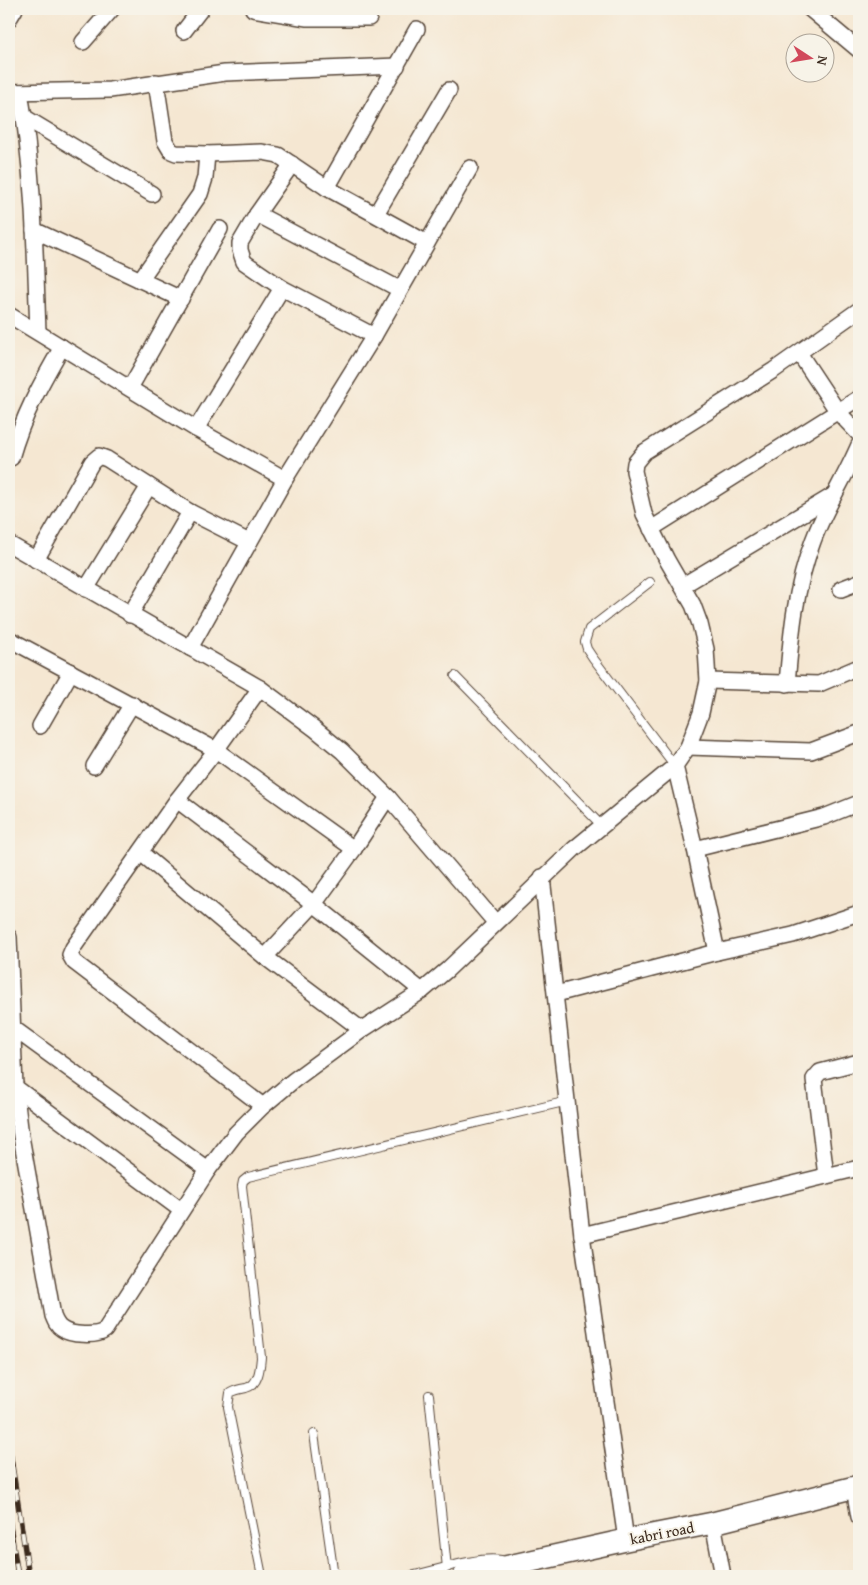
<svg xmlns="http://www.w3.org/2000/svg" width="868" height="1585" viewBox="0 0 868 1585" font-family="'Gentium Book Plus',serif">
<rect width="100%" height="100%" fill="#f7f3e8"/>
<filter id="ink" filterUnits="userSpaceOnUse"><feTurbulence type="fractalNoise" baseFrequency=".02" numOctaves="2"/><feDisplacementMap in="SourceGraphic" scale="10" xChannelSelector="R" yChannelSelector="G"/><feConvolveMatrix kernelMatrix="1 2 1 2 8 2 1 2 1" color-interpolation-filters="sRGB"/></filter>
<filter id="wash" filterUnits="userSpaceOnUse"><feTurbulence type="fractalNoise" baseFrequency=".0096" numOctaves="4" result="noise"/><feDisplacementMap in="SourceGraphic" scale="20" xChannelSelector="R" yChannelSelector="G"/><feGaussianBlur stdDeviation="1.12" result="paint"/><feColorMatrix in="noise" values="0 0 0 0 0 0 0 0 0 0 0 0 0 0 0 0 0 1.4 0 .05"/><feComposite in="paint" operator="in"/></filter>
<g filter="url(#wash)">
<rect width="100%" height="100%" fill="#f5e7d2"/>
</g>
<g filter="url(#ink)">
<g fill="none" stroke-linecap="round" stroke-linejoin="round">
<g stroke="#574639" stroke-width="10">
<g id="lane">
<polyline points="650,582 589,629 585,642 587,649 593,658 675,766"/>
<polyline points="455,676 602,826"/>
<polyline points="429,1395 447,1568"/>
<polyline points="314,1434 334,1576"/>
<path d="M262 1576 228 1407 230 1393C235 1390 240 1389 246 1388 259 1385 260 1368 261 1357L242 1186 243 1181 248 1177 568 1101"/>
<path d="M410 1576C435 1571 477 1556 501 1560"/>
</g>
</g>
<g stroke="#574639" stroke-width="18">
<g id="street">
<polyline points="253,9 307,18 369,18"/>
<polyline points="810,9 859,50"/>
<polyline points="9,19 15,9"/>
<polyline points="184,31 201,9"/>
<polyline points="83,42 112,9"/>
<polyline points="156,82 165,141 171,151 176,153 207,154 262,152 278,155 327,188 427,243"/>
<polyline points="9,92 110,90 225,73 397,66"/>
<path d="M20 92C34 171 35 252 38 332"/>
<polyline points="24,117 152,194"/>
<polyline points="292,164 257,214 240,243 240,250 244,262 282,288 374,336"/>
<polyline points="327,188 417,29"/>
<polyline points="257,214 399,289"/>
<polyline points="376,214 449,90"/>
<polyline points="34,230 181,299"/>
<polyline points="140,280 200,194 205,178 207,154"/>
<polyline points="9,315 196,429 285,479"/>
<polyline points="799,353 838,412 859,434"/>
<polyline points="130,388 220,229"/>
<polyline points="196,429 282,288"/>
<path d="M11 458C23 416 40 385 62 347"/>
<polyline points="651,529 859,398"/>
<polyline points="9,544 260,688 315,729 342,751 388,797 495,922"/>
<polyline points="36,560 92,462 99,456 107,459 190,512 249,542"/>
<polyline points="682,586 834,495"/>
<polyline points="86,589 149,486"/>
<polyline points="841,589 859,582"/>
<polyline points="130,615 190,512"/>
<polyline points="9,639 216,750 354,849"/>
<polyline points="190,648 285,479 374,336 470,168"/>
<polyline points="708,681 819,684 859,667"/>
<path d="M787 684C791 635 795 588 813 541 825 508 845 478 859 445"/>
<polyline points="260,688 216,750 177,800 73,948 70,955 74,962 263,1106"/>
<polyline points="40,726 71,672"/>
<polyline points="688,747 811,751 859,733"/>
<polyline points="94,766 132,704"/>
<polyline points="675,766 695,849 717,952"/>
<polyline points="177,800 314,904 422,991"/>
<polyline points="695,849 824,817 859,803"/>
<polyline points="141,853 265,957 362,1030"/>
<polyline points="542,877 582,1235 626,1540"/>
<path d="M9 937 15 1087 21 1136 53 1316C55 1321 57 1326 62 1329 70 1335 97 1337 105 1330L208 1170 236 1133 263 1106 294 1080 362 1030 422 991 447 970 574 849 675 766 688 747 701 713 708 681 706 649 700 624 693 605 667 560 644 514 634 471 635 463 644 452 774 370 859 310"/>
<polyline points="265,957 314,904 354,849 388,797"/>
<polyline points="556,994 717,952 793,935 859,913"/>
<polyline points="13,1028 208,1170"/>
<polyline points="15,1087 181,1210"/>
<polyline points="826,1176 814,1079 820,1072 859,1062"/>
<polyline points="582,1235 859,1168"/>
<polyline points="854,1488 859,1517"/>
<polyline points="713,1523 723,1576"/>
</g>
</g>
<g stroke="#574639" stroke-width="24">
<polyline id="secondary" points="464,1576 626,1540 713,1523 859,1486"/>
</g>
<use href="#lane" stroke="#fff" stroke-width="8"/>
<use href="#street" stroke="#fff" stroke-width="15"/>
<use href="#secondary" stroke="#fff" stroke-width="21"/>
<g stroke="#3b2a1e" stroke-width="5.5">
<g id="rail">
<polyline points="9,1445 29,1576"/>
<polyline points="9,1519 18,1576"/>
</g>
</g>
<use href="#rail" stroke="#f7f3e8" stroke-width="4" stroke-dasharray="11" stroke-linecap="butt"/>
</g>
</g>
<g text-anchor="middle" dominant-baseline="central" stroke-width="4" stroke-linejoin="round" paint-order="stroke">
<g font-size="15" fill="#3b2a1e" stroke="#f7f3e8">
<text transform="translate(662 1533) rotate(-11)">kabri road</text>
</g>
</g>
<rect width="868" height="1585" fill="none" stroke="#f7f3e8" stroke-width="30"/>
<g transform="translate(810 58) rotate(102)"><circle r="24" fill="#f7f3e8" stroke="#aca397"/>
<path d="M0-4L9 19L0 12L-9 19Z" fill="#d1495b"/>
<text y="-8" font-size="14" font-weight="bold" text-anchor="middle" fill="#3b2a1e">N</text>
</g>
</svg>
